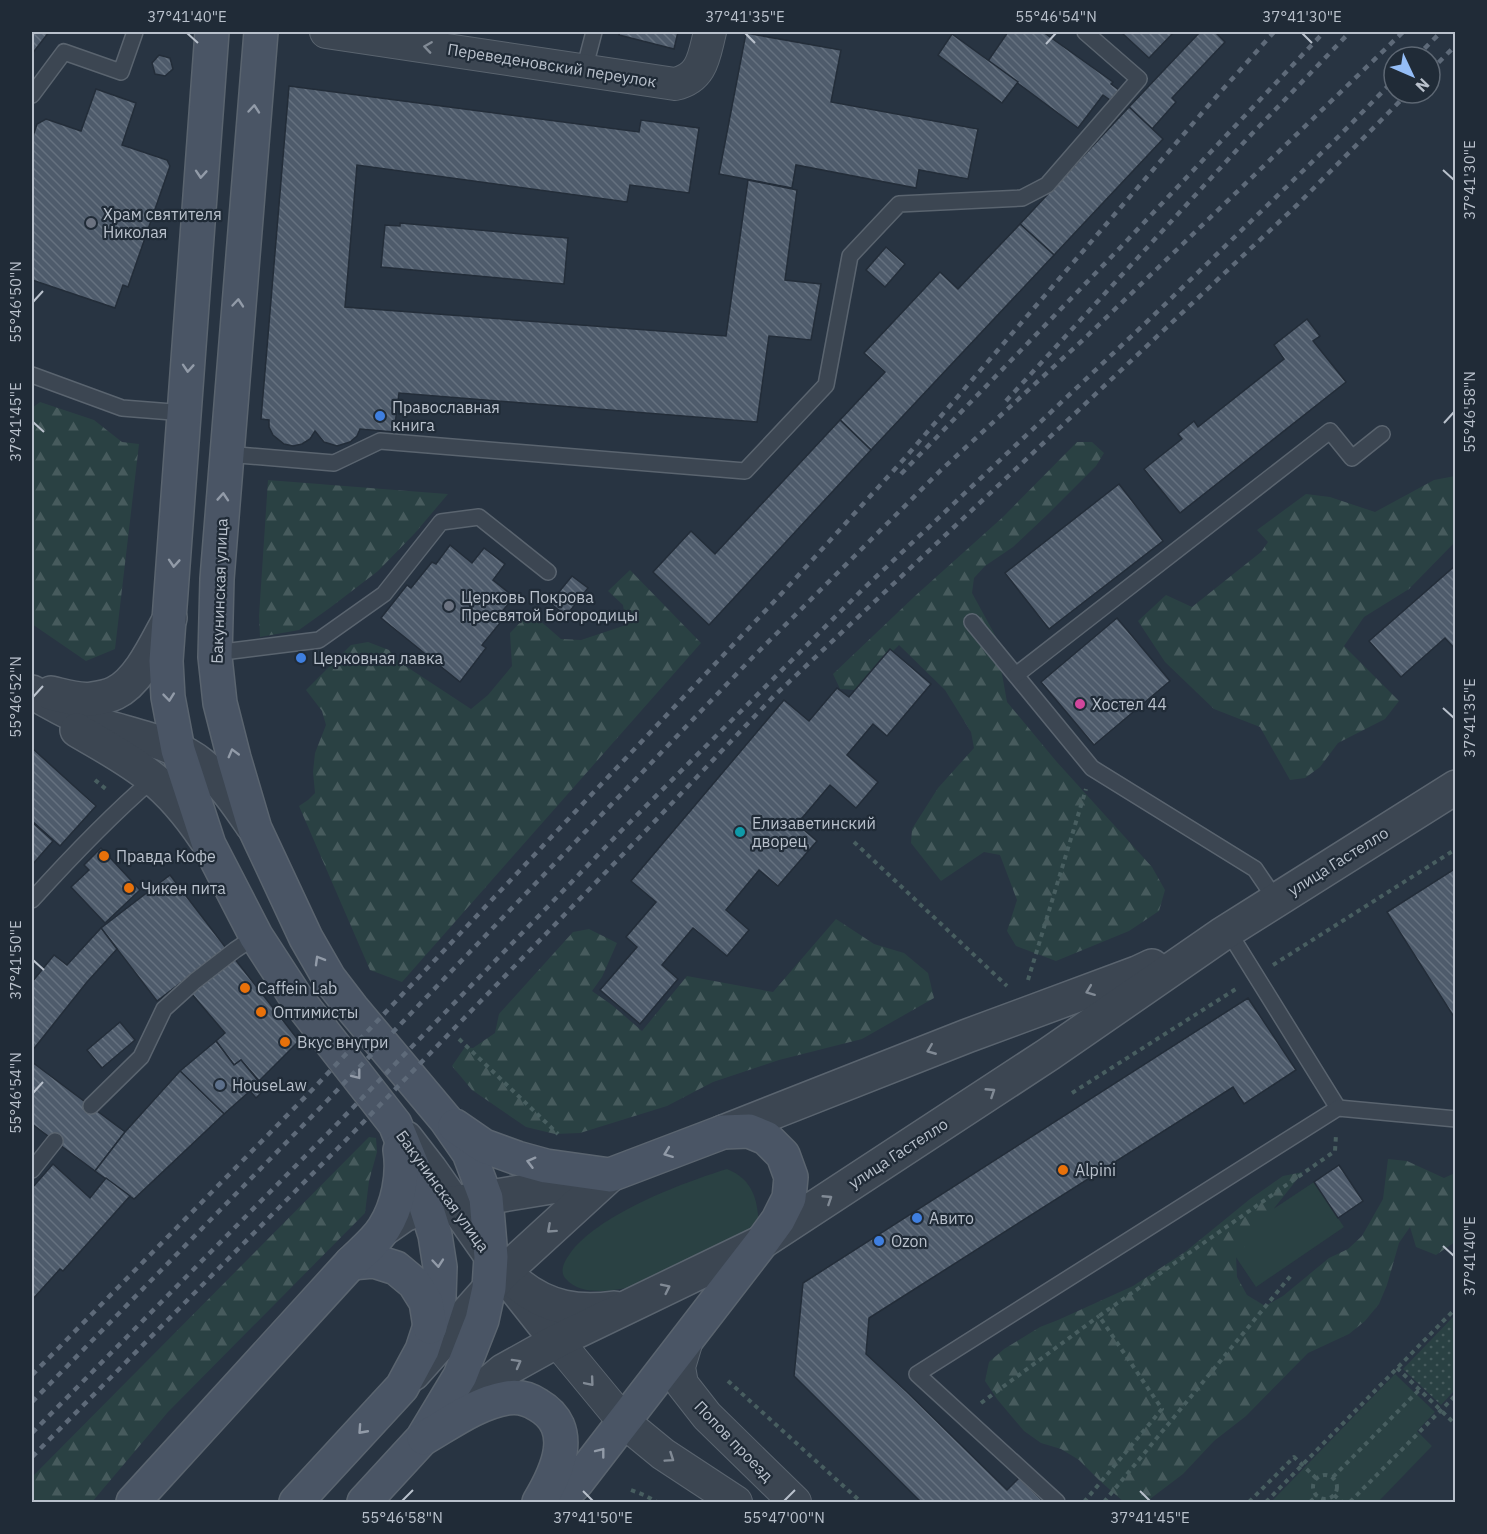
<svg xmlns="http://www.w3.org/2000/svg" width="1487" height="1534" viewBox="0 0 1487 1534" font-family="'IBM Plex Sans',sans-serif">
<defs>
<pattern id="forest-firs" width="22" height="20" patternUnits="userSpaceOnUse" patternTransform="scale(1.5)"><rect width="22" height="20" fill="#2a4143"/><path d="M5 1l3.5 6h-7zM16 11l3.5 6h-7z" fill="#475b5d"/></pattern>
<pattern id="park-dots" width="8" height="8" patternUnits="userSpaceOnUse" patternTransform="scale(1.5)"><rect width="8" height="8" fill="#2a4143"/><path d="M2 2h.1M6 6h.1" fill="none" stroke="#475b5d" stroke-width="1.8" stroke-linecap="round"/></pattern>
<pattern id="building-back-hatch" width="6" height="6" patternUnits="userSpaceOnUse" patternTransform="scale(1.5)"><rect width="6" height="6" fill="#4e5b6b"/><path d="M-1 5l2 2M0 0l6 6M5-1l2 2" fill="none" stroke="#65717f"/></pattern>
</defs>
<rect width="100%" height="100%" fill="#283442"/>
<g fill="#2a4143">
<path d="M727 1169C754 1180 758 1201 759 1228 734 1240 710 1252 685 1263 662 1275 639 1288 613 1290 598 1292 577 1292 566 1279 559 1272 564 1262 569 1255 596 1215 682 1183 727 1169Z"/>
<polygon points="1314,1182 1344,1227 1256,1287 1225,1241"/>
<polygon points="1395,1374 1435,1412 1417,1431 1432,1446 1378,1502 1271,1502"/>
</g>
<g fill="url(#forest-firs)">
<polygon points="40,402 94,420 122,442 139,444 115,649 86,661 32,624 32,408"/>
<polygon points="1077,442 1092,442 1104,453 1096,466 1048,514 1013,547 985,566 974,578 972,593 995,635 1007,702 1056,761 1152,867 1165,890 1159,911 1129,931 1056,961 1016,946 1007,931 1017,900 1000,855 984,852 941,881 911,843 912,829 938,788 974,748 971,732 945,690 899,645 854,690 840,689 833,674 915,596 1003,517"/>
<polygon points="1455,476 1455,542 1409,589 1364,617 1344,646 1399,701 1385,719 1338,743 1320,767 1305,778 1290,780 1260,727 1214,709 1165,662 1138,621 1166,595 1192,607 1261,552 1268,542 1257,530 1306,494 1330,497 1375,512 1434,480"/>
<polygon points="268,480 434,493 448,494 415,533 378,571 331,607 299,630 260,637 259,616"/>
<polygon points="630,570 701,643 402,982 370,970 299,806 308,800 315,793 313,772 315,753 326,725 322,711 306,690 351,645 368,642 389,650 398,661 471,709 488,695 512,666 510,633 530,612 561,639 581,640 626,625 623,605 608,591"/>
<polygon points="836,919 874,944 904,953 928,973 934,998 862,1039 779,1060 713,1082 667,1106 580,1133 555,1134 526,1127 472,1090 452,1066 465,1047 473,1048 495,1033 499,1014 573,932 589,929 617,943 602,977 592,991 612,1005 642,1031 687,976 773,992"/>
<polygon points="369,1137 376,1138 377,1152 369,1181 365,1213 168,1412 92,1502 32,1502 32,1477"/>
<polygon points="1388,1159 1407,1161 1444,1178 1455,1173 1455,1242 1436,1255 1416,1247 1410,1227 1399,1243 1387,1285 1379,1304 1365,1321 1349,1334 1308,1353 1246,1416 1214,1441 1183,1474 1150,1499 1143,1502 1124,1502 1100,1481 1079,1460 1061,1449 1041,1443 1024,1431 997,1399 985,1381 989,1362 1004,1349 1040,1327 1058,1320 1133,1286 1185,1252 1250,1199 1283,1176 1303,1172 1275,1207 1265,1225 1236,1256 1237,1277 1247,1295 1265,1306 1283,1296 1329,1258 1348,1249 1362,1236 1383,1199"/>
</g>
<polygon fill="url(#park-dots)" points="1455,1315 1455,1390 1441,1405 1403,1369"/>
<g fill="url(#building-back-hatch)" stroke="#232d39" stroke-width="1.5">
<polygon points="32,32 49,32 32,54"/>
<polygon points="620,32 678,32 674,49 619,35"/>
<polygon points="1008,32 1043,32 1113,82 1111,84 1119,90 1110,100 1103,95 1078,128 988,61"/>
<polygon points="1121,32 1174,32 1149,58"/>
<polygon points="1200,32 1215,32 1225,42 1172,98 1176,102 1152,129 1129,107"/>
<polygon points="746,33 841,50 831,102 978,129 968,179 919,170 916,188 796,165 792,188 719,174"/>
<polygon points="952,34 1018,82 1002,103 938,55"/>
<polygon points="159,55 170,58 173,69 165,76 155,74 152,63"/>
<polygon points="289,86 639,132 641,120 699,128 689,193 630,185 627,202 357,165 345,307 726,336 748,180 797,190 785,280 821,284 811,340 769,336 757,422 399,393 394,432 360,429 357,436 350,442 337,446 324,442 315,431 310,439 302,444 293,446 284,444 273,435 269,427 269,420 261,419"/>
<polygon points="96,89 136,103 122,145 167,160 170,166 128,287 123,285 115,308 32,280 32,139 37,124 46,119 81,131"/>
<polygon points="1129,107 1163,139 1054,255 1020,224"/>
<polygon points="400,223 568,238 564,284 381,267 385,225 400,226"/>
<polygon points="1020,224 1054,255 871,450 840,420 885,372 864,353 940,272 958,289"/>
<polygon points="886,247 905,264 885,287 866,270"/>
<polygon points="1307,319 1320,336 1313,341 1346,382 1180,513 1144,469 1182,439 1178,434 1194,421 1198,427 1284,359 1274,345"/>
<polygon points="840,420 871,450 709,625 653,572 691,531 715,554"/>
<polygon points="1119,484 1163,541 1049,629 1005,573"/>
<polygon points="450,545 472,563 484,548 505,564 493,580 514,597 499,615 504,618 482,645 486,648 460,682 381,618 407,585 411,588 432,562 436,564"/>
<polygon points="1456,565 1456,650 1445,638 1401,677 1369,641"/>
<polygon points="572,576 588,588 566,616 550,603"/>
<polygon points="1117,618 1170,681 1094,745 1041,682"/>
<polygon points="890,649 931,684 887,736 873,724 847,755 878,782 856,808 830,785 797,824 817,841 778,886 759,870 726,910 749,930 727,956 693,928 662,965 678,979 640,1024 600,990 637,947 626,937 656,902 631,881 784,700 809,721 837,688 849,697"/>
<polygon points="32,748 96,806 60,846 32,821"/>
<polygon points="32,822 53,841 32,865"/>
<polygon points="101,848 140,890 105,923 71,887 89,870 84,865"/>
<polygon points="1456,868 1456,1020 1387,912"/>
<polygon points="170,875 226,948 157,1001 101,928"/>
<polygon points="101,928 117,949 87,982 32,1051 32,982 54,955 67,965"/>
<polygon points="234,958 299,1041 259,1081 241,1060 234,1065 216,1041 225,1033 191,993"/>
<polygon points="1248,998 1296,1070 1244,1104 1233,1087 869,1318 866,1354 907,1392 1007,1490 1019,1478 1044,1502 921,1502 794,1376 803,1283"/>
<polygon points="120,1022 135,1040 102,1068 87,1050"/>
<polygon points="216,1041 234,1065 241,1060 265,1089 256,1098 250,1091 224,1114 180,1071"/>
<polygon points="32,1062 125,1132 95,1171 32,1124"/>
<polygon points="180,1071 224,1114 134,1199 95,1171 125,1132"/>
<polygon points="53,1164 90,1198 106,1178 130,1196 63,1271 60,1269 32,1300 32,1188"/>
<polygon points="1339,1165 1363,1201 1338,1218 1314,1182"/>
</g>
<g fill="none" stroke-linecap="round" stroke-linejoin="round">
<g stroke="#5a646f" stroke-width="18">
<g id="service">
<polyline points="584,70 594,32"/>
<polyline points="32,95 64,52 121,72 135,32"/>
<polyline points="32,375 122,408 185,413"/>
<polyline points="226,454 334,463 380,441 745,471 826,385 850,256 899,204 1022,198 1047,185 1139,79 1085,32"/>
<polyline points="972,622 1092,768 1255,869 1276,900"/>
<polyline points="215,653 319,640 384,594 441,522 479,517 548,572"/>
<polyline points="1016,675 1330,431 1352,458 1382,434"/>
<path d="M32 900C70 858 110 816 153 779"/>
<polyline points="1228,931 1338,1108"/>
<polyline points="91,1106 141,1057 164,1009 195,981 235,950 256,936"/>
<polyline points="32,1170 55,1141"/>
<polyline points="1057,1502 917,1374 1338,1108 1456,1119"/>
</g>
</g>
<g stroke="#5a646f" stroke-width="34">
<g id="minor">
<path d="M326 32 675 84C703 78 704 55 710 32"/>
<polyline points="687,1340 679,1367 682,1384 707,1416 795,1502"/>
<polyline points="557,1341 624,1422 663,1454 736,1502"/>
</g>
</g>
<g stroke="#5a646f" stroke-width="36">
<g id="tertiary">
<path d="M32 692C49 702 67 712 85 720 121 734 173 740 202 765 223 782 237 803 252 825"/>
<path d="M51 693C64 696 79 701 92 699 99 698 109 696 115 693 140 681 157 641 170 618"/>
<path d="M77 730C102 745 129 759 152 778 174 795 190 816 205 838"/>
<polyline points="723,1132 967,1036 1137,973 1152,966"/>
<polyline points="406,1138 430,1169 503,1273 557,1341"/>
<polyline points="384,1229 404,1215 426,1206 454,1203 557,1186 608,1176"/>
<path d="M519 1285C548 1308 578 1313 614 1308"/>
<polyline points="413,1374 503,1273 610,1175"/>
<polyline points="449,1416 503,1371 557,1341 762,1242 1049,1054 1221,935 1456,787"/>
</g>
</g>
<g stroke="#5a646f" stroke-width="36">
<g id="secondary">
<polyline points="212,32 166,661 168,697 178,750 209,845 256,936 295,996 395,1124 416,1175 435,1235 440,1267 439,1298 422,1350 402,1387 296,1502"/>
<polyline points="261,32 217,579 215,657 220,703 234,758 255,829 306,938 329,978 352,1008 446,1120 469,1153 486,1198 491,1257 489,1288 482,1320 460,1376 422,1439 364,1502"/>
<polyline points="455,1126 484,1146 517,1158 546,1166 610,1175 723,1132 749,1131 766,1138 783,1155 791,1177 789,1198 778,1220 762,1242 577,1482 556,1502"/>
<polyline points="351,1263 374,1261 396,1268 414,1283 426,1302 430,1327"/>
<path d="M424 1438C450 1423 477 1403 507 1398 518 1396 529 1399 538 1405 578 1428 557 1472 539 1502"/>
<path d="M133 1502 351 1263C362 1252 376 1241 384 1228 398 1206 404 1175 400 1150"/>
</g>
</g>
<g stroke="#485e60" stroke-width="4" stroke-dasharray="4.5 4.5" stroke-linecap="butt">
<polyline points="95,780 107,790"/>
<polyline points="854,842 1007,986"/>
<polyline points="1273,965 1456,849"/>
<polyline points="1028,980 1086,789"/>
<polyline points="459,1039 558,1134"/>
<polyline points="1072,1093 1239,987"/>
<polyline points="1397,1368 1456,1425"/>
<polyline points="728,1381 861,1502"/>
<polyline points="981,1403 1099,1316"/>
<circle cx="1325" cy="1487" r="12"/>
<polyline points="1333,1477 1419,1390"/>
<polyline points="631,1490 644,1495 657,1502"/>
<polyline points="1334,1495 1342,1502"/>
<polyline points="1084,1502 1162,1409 1099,1316 1335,1151 1336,1135"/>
<polyline points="1104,1502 1293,1273"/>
<polyline points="1249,1502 1294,1457 1316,1478"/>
<polyline points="1266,1502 1456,1308"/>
<polyline points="1310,1502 1317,1496"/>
<polyline points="1350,1502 1456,1395"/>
</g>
<use href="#service" stroke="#3c4652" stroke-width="15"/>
<use href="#minor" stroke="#3c4652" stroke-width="32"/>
<use href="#tertiary" stroke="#3c4652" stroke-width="33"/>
<use href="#secondary" stroke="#4a5565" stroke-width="33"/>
<g stroke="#5e6a79" stroke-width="4.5" stroke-dasharray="6 6" stroke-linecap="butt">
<polyline points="1416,57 1441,32"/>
<polyline points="1430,71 1456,45"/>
<polyline points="1006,401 1246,140 1350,32"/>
<polyline points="901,474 1118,250 1324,32"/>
<polyline points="32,1375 312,1090 784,591 904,459 1208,106 1274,32"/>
<polyline points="32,1402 322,1106 750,660 940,471 1085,338 1403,32"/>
<polyline points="32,1433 336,1125 623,829 862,590 1155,314 1339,136 1394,80"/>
<polyline points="32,1457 346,1140 635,842 774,696 1297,205 1408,93"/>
</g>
</g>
<defs><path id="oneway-chevron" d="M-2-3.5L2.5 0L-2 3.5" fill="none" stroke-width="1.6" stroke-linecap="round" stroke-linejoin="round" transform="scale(1.5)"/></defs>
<g stroke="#818a95">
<use href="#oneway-chevron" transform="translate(428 47) rotate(-172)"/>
<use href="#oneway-chevron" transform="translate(1090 991) rotate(159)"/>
<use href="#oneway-chevron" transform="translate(931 1050) rotate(158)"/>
<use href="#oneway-chevron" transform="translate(991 1092) rotate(-33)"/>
<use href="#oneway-chevron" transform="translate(828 1199) rotate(-33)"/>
<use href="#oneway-chevron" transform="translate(551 1229) rotate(138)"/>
<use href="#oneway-chevron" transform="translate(666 1288) rotate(-26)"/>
<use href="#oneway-chevron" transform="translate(517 1363) rotate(-29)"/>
<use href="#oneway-chevron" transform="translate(590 1382) rotate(50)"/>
<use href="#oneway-chevron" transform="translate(670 1458) rotate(34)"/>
</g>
<g stroke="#929ba8">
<use href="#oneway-chevron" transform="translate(254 109) rotate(-85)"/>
<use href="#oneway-chevron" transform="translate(201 174) rotate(94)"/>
<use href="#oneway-chevron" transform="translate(238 303) rotate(-85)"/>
<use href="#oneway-chevron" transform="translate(188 368) rotate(94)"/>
<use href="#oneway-chevron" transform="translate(223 497) rotate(-86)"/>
<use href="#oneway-chevron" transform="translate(174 563) rotate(94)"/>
<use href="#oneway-chevron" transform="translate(169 697) rotate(84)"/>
<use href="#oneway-chevron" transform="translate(233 753) rotate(-105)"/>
<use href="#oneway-chevron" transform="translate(319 960) rotate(-120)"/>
<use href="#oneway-chevron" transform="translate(357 1075) rotate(52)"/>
<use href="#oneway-chevron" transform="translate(668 1153) rotate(159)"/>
<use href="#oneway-chevron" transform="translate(531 1162) rotate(-165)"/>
<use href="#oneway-chevron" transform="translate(438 1263) rotate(85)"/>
<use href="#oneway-chevron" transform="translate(362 1430) rotate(132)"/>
<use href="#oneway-chevron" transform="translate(601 1452) rotate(-52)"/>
</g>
<path fill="none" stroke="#b9c1cc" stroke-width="2" d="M187 33 198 43M745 33 755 43M1302 33 1312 43M1046 44 1056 33M1443 170 1454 180M33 302 43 291M33 422 44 432M1444 423 1454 412M33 697 43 686M1443 708 1454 718M33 960 44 970M33 1093 43 1082M1443 1246 1454 1256M583 1491 593 1501M1140 1491 1150 1501M402 1501 413 1490M784 1501 795 1490"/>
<g fill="#6b7280" stroke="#202b37" stroke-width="2">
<circle cx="91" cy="223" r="6"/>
<circle cx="449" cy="606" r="6"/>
</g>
<g fill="#3f7fe0" stroke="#202b37" stroke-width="2">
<circle cx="380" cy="416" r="6"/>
<circle cx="301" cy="658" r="6"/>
<circle cx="917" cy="1218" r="6"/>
<circle cx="879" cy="1241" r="6"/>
</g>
<circle fill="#d1479c" stroke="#202b37" stroke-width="2" cx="1080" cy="704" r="6"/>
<circle fill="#0f9aa8" stroke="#202b37" stroke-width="2" cx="740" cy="832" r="6"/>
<g fill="#e8710a" stroke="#202b37" stroke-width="2">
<circle cx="104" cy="856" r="6"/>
<circle cx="129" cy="888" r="6"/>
<circle cx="245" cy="988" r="6"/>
<circle cx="261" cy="1012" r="6"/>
<circle cx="285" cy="1042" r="6"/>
<circle cx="1063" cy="1170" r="6"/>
</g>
<circle fill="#5c6f8a" stroke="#202b37" stroke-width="2" cx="220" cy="1085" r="6"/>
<g text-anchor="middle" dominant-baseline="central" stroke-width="4.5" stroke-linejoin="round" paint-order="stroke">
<g font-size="16" fill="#b9c1cc" stroke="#202b37">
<text transform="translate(552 65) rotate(9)">Переведеновский переулок</text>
<text transform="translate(219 591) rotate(-88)">Бакунинская улица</text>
<text transform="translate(1338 861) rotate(-32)">улица Гастелло</text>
<text transform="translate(898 1153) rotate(-33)">улица Гастелло</text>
<text transform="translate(443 1191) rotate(54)">Бакунинская улица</text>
<text transform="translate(734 1441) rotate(46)">Попов проезд</text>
</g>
<g font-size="16" fill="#b9c1cc" stroke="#202b37" text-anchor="start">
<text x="103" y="214">Храм святителя<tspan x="103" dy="18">Николая</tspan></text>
<text x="392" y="407">Православная<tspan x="392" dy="18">книга</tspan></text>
<text x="461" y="597">Церковь Покрова<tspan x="461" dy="18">Пресвятой Богородицы</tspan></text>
<text x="313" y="658">Церковная лавка</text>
<text x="1092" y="704">Хостел 44</text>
<text x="752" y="823">Елизаветинский<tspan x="752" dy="18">дворец</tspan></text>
<text x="116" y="856">Правда Кофе</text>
<text x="141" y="888">Чикен пита</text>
<text x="257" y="988">Caffein Lab</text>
<text x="273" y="1012">Оптимисты</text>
<text x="297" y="1042">Вкус внутри</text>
<text x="232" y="1085">HouseLaw</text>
<text x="1075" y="1170">Alpini</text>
<text x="929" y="1218">Авито</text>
<text x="891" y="1241">Ozon</text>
</g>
</g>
<rect width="1487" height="1534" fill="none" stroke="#202b37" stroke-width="66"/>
<g transform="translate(1412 75) rotate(134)"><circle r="28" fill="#202b37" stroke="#5d6773" stroke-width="1.5"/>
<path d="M0-4.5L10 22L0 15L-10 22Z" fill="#94bdf6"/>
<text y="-9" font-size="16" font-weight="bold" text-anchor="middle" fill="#b9c1cc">N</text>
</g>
<rect x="33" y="33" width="1421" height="1468" fill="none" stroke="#b9c1cc" stroke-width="2"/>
<g font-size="15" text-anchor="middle" fill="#b9c1cc">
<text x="187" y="22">37°41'40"E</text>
<text x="745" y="22">37°41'35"E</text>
<text x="1056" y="22">55°46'54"N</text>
<text x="1302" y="22">37°41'30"E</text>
<text transform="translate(1470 180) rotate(-90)" y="5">37°41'30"E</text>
<text transform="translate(16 302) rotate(-90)" y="5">55°46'50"N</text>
<text transform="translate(1470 412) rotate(-90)" y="5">55°46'58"N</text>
<text transform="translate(16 422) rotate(-90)" y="5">37°41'45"E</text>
<text transform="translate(16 697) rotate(-90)" y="5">55°46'52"N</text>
<text transform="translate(1470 718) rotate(-90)" y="5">37°41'35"E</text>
<text transform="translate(16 960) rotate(-90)" y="5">37°41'50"E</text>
<text transform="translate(16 1093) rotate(-90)" y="5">55°46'54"N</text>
<text transform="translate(1470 1256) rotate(-90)" y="5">37°41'40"E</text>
<text x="402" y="1523">55°46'58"N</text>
<text x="593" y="1523">37°41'50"E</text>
<text x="784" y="1523">55°47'00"N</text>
<text x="1150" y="1523">37°41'45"E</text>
</g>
</svg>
